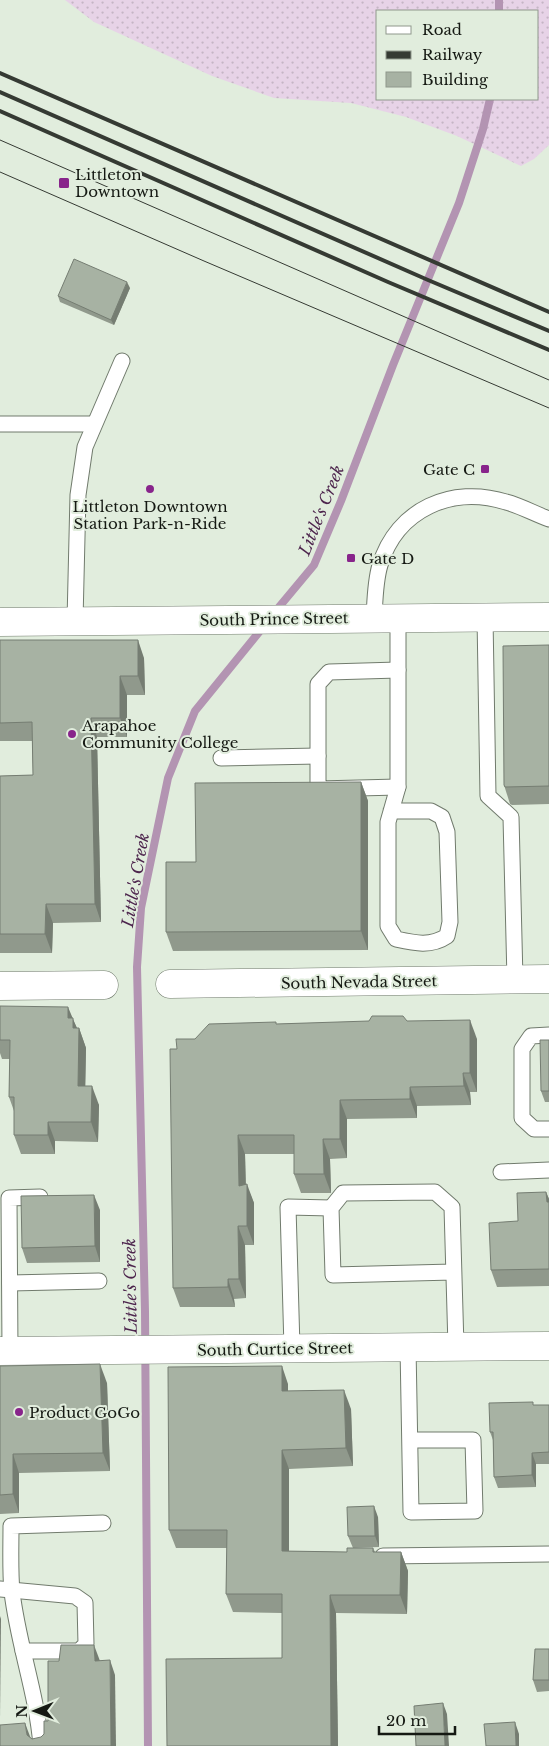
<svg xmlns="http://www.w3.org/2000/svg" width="549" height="1746" viewBox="0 0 549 1746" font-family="'Libre Baskerville',serif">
<defs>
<pattern id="grass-dots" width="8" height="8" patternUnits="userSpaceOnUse" patternTransform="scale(1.25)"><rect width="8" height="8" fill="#e7d3e7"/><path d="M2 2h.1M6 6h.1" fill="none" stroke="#c5b5c5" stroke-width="1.8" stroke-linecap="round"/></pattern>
</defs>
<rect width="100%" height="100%" fill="#e1eddd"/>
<path fill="url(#grass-dots)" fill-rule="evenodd" d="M65 0H549V145L534 159 521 166 457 136 406 117 351 103 274 98 212 76 94 22ZM378 11H538V99H378Z"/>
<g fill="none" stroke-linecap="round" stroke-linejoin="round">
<g stroke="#b394b2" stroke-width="8">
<polyline points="499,11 499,0"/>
<polyline points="274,613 314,565 341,501 393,365 459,203 483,129 490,99"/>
<polyline points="148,1746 145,1311 137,967 141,908 168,778 195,711 264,626"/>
</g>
<g stroke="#717b6d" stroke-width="17">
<g id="service">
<polyline points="0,424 93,424"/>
<polyline points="485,617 488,796 511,817 515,980"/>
<path d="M374 618C375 600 375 582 380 565 397 509 452 485 506 502 521 506 535 514 549 519"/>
<polyline points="75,621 78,495 85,447 122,361"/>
<polyline points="221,758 318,756"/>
<polyline points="398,787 318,789 318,684 329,672 398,670"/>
<path d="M391 811H431L442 817 447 832 450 922 447 936C431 947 414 943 396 939L388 926V822L398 787V617"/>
<polyline points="549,1035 531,1036 522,1049 522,1118 534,1129 549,1129"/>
<polyline points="501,1172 549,1170"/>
<polyline points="453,1272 333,1275 331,1208 343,1193 435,1192 452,1207 456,1347"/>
<polyline points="10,1283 99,1281"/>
<polyline points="408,1347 411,1512 475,1511 473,1440 410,1440"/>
<polyline points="292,1348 288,1207 331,1208"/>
<polyline points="10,1351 9,1198 40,1197"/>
<polyline points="383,1556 549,1554"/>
<polyline points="0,1589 75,1596 85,1603 86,1644 79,1651 23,1651"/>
<path d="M41 1746C37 1694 18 1644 12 1592 10 1570 11 1548 11 1526L103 1523"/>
</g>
</g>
<g stroke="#717b6d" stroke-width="29">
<g id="minor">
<polyline points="170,984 549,979"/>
<polyline points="0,986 104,985"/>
<polyline points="0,1351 549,1346"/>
</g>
</g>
<g stroke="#717b6d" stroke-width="29">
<polyline id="tertiary" points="0,622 549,617"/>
</g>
<use href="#service" stroke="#fff" stroke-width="15"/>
<use href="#minor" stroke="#fff" stroke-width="28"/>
<use href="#tertiary" stroke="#fff" stroke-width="28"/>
<g stroke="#353a33" stroke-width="1">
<polyline points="0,140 549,380"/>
<polyline points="0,172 204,261 549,408"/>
</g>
<g stroke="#353a33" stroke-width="4">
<polyline points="0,73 549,312"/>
<polyline points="0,92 428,280 549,331"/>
<polyline points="0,111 388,282 549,350"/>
</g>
</g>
<g fill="#90998c">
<polygon points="130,288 114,325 60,302 58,296"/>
<polygon points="0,640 144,658 145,695 127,695 127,737 97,737 101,922 53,923 52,953 0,953 0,776 33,775 32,741 0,741"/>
<polygon points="549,645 549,804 512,805 510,804 504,785"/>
<polygon points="361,782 368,801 368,950 173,951 166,932 196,862"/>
<polygon points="0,1006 72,1018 77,1028 79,1028 86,1048 85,1086 99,1105 98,1142 55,1141 55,1154 21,1154 14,1135 14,1111 9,1097 10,1059 2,1059 0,1053"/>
<polygon points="407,1021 477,1039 477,1092 470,1092 471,1105 417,1106 417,1118 347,1119 347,1158 330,1159 331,1193 301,1193 294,1174 294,1154 245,1154 246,1184 254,1203 254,1245 245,1245 246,1298 234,1299 235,1307 180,1307 173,1288 195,1039 277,1024"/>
<polygon points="549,1040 549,1102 545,1102 541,1091"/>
<polygon points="546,1192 549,1199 549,1286 497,1287 491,1270 518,1221"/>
<polygon points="100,1210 100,1262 27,1263 22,1248"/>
<polygon points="0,1366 107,1383 110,1471 19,1473 19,1513 0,1514"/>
<polygon points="288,1384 288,1391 351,1409 353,1466 289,1469 289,1551 347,1552 373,1548 375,1552 401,1552 408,1571 407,1614 336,1613 338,1746 167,1746 282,1658 282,1613 233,1612 226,1594 227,1548 176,1548 169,1530"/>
<polygon points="534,1405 549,1405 549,1464 536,1464 536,1487 498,1488 494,1477 493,1440 490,1432"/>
<polygon points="378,1517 379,1547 353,1548 348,1536"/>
<polygon points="549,1649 549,1691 537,1692 533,1680"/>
</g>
<g fill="#757d72">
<polygon points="127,282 130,288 114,325 111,320"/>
<polygon points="138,640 144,658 145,695 138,676"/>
<polygon points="120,676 127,695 127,737 120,718"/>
<polygon points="91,718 97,737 101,922 95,904"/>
<polygon points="361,782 368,801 368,950 361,931"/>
<polygon points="46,904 53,923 52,953 45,934"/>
<polygon points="68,1007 79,1033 79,1028 86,1048 85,1105 78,1086 68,1018"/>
<polygon points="470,1020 477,1039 477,1092 470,1073"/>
<polygon points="463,1073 470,1092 471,1105 464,1086"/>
<polygon points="92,1086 99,1105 98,1142 91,1122"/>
<polygon points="410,1087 417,1106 417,1118 410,1099"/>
<polygon points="340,1100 347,1119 347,1158 340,1139"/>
<polygon points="48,1122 55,1141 55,1154 48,1135"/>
<polygon points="238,1135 245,1154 246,1205 239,1186"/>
<polygon points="323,1139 330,1159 331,1193 324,1174"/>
<polygon points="247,1184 254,1203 254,1245 247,1226"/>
<polygon points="546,1192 549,1199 549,1207 547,1202"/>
<polygon points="94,1195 100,1210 100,1262 95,1246"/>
<polygon points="238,1226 245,1245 246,1298 239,1279"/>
<polygon points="228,1279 234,1299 235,1307 228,1287"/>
<polygon points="100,1364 107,1383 110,1471 103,1453"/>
<polygon points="282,1366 288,1384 288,1409 282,1391"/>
<polygon points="344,1390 351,1409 353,1466 346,1448"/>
<polygon points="282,1450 289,1469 289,1570 282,1551"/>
<polygon points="532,1453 536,1464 536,1487 532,1475"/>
<polygon points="13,1454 19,1473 19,1513 13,1494"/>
<polygon points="374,1506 378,1517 379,1547 375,1536"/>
<polygon points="401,1552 408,1571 407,1614 400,1595"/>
<polygon points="330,1595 336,1613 338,1746 331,1746"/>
<polygon points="0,1616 1,1619 0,1718"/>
<polygon points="94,1645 100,1661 95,1661"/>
<polygon points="110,1660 115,1675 116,1746 111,1746"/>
<polygon points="443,1703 447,1714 449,1746 445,1746"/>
<polygon points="515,1722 519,1734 519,1746 516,1746"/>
<polygon points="25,1723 31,1739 27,1735"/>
</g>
<g fill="#a7b2a3" stroke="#757d72">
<polygon points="74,259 127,282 111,320 58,296"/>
<polygon points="0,640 138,640 138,676 120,676 120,718 91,718 95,904 46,904 45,934 0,934 0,776 33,775 32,722 0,723"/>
<polygon points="549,645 549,786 505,787 504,785 503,646"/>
<polygon points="361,782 361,931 166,932 166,862 196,862 195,783"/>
<polygon points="0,1006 68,1007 68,1018 73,1018 73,1028 79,1028 78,1086 92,1086 91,1122 48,1122 48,1135 14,1135 14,1097 9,1097 10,1040 0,1040"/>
<polygon points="372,1016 403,1016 407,1021 470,1020 470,1073 463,1073 464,1086 410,1087 410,1099 340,1100 340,1139 323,1139 324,1174 294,1174 294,1135 238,1135 239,1186 247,1184 247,1226 238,1226 239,1279 228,1279 228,1287 173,1288 170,1049 177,1049 176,1039 195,1039 209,1024 276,1022 276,1024 369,1021"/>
<polygon points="540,1040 549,1040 549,1091 541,1091"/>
<polygon points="546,1192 547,1202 549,1202 549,1269 491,1270 489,1223 518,1221 517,1193"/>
<polygon points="94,1195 95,1246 22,1248 21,1196"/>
<polygon points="100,1364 103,1453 13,1454 13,1494 0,1495 0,1366"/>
<polygon points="282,1366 282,1391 344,1390 346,1448 282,1450 282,1551 347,1552 347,1548 373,1548 373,1552 401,1552 400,1595 330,1595 331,1746 167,1746 166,1659 282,1658 282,1594 226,1594 227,1530 169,1530 168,1367"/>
<polygon points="533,1402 533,1405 549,1405 549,1452 532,1453 532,1475 494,1477 493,1432 490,1432 489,1403"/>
<polygon points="374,1506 375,1536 348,1536 347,1507"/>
<polygon points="61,1645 94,1645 95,1661 110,1660 111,1746 0,1746 0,1725 25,1723 27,1735 32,1739 41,1737 44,1734 44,1721 48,1721 48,1661 59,1661"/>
<polygon points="535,1649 549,1649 549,1680 533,1680"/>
<polygon points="443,1703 445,1746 416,1746 414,1706"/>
<polygon points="515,1722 516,1746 486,1746 484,1724"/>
</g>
<g fill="#88248b" stroke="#e1eddd" stroke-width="2">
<rect x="58" y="177" width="12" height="12" rx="2.5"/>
<rect x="480" y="464" width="10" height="10" rx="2.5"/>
<circle cx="150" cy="489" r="5"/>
<rect x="346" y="553" width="10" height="10" rx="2.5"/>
<circle cx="72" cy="734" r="5"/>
<circle cx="19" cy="1412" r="5"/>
</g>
<g text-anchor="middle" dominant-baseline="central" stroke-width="4" stroke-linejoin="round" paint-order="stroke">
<g font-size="15" fill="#151913" stroke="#e1eddd" text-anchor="start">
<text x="75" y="174">Littleton<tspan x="75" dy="17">Downtown</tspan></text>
<text x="475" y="469" text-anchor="end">Gate C</text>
<text x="150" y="506" text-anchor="middle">Littleton Downtown<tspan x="150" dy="17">Station Park-n-Ride</tspan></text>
<text x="361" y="558">Gate D</text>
<text x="82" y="725">Arapahoe<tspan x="82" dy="17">Community College</tspan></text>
<text x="29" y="1412">Product GoGo</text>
</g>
<g font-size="15" fill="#151913" stroke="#e1eddd">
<text transform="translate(274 619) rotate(-1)">South Prince Street</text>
<text transform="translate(359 982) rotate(-1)">South Nevada Street</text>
<text transform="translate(275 1349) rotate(-1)">South Curtice Street</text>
</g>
<g font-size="16" font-style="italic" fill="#4d254d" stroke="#e1eddd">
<text transform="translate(321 510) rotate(-68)">Little's Creek</text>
<text transform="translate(135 880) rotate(-80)">Little's Creek</text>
<text transform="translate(130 1286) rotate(-91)">Little's Creek</text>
</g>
</g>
<rect x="376" y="10" width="162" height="90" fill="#e1eddd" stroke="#8f988c"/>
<rect x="386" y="26" width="25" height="8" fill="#ffffff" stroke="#8f988c"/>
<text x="422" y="35" font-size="15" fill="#151913">Road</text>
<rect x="386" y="51" width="25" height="8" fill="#353a33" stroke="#8f988c"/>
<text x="422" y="60" font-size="15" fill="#151913">Railway</text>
<rect x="386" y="72" width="25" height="15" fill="#a7b2a3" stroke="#8f988c"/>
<text x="422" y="85" font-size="15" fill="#151913">Building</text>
<g transform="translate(35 1711) rotate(269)" stroke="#e1eddd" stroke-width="4" paint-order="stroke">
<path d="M0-4L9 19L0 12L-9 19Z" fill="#151913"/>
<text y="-8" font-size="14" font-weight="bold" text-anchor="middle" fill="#151913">N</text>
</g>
<path d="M379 1726v8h76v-8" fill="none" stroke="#151913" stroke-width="2.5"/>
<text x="386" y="1726" font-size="15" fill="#151913" stroke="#e1eddd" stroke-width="4" paint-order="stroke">20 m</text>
</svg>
